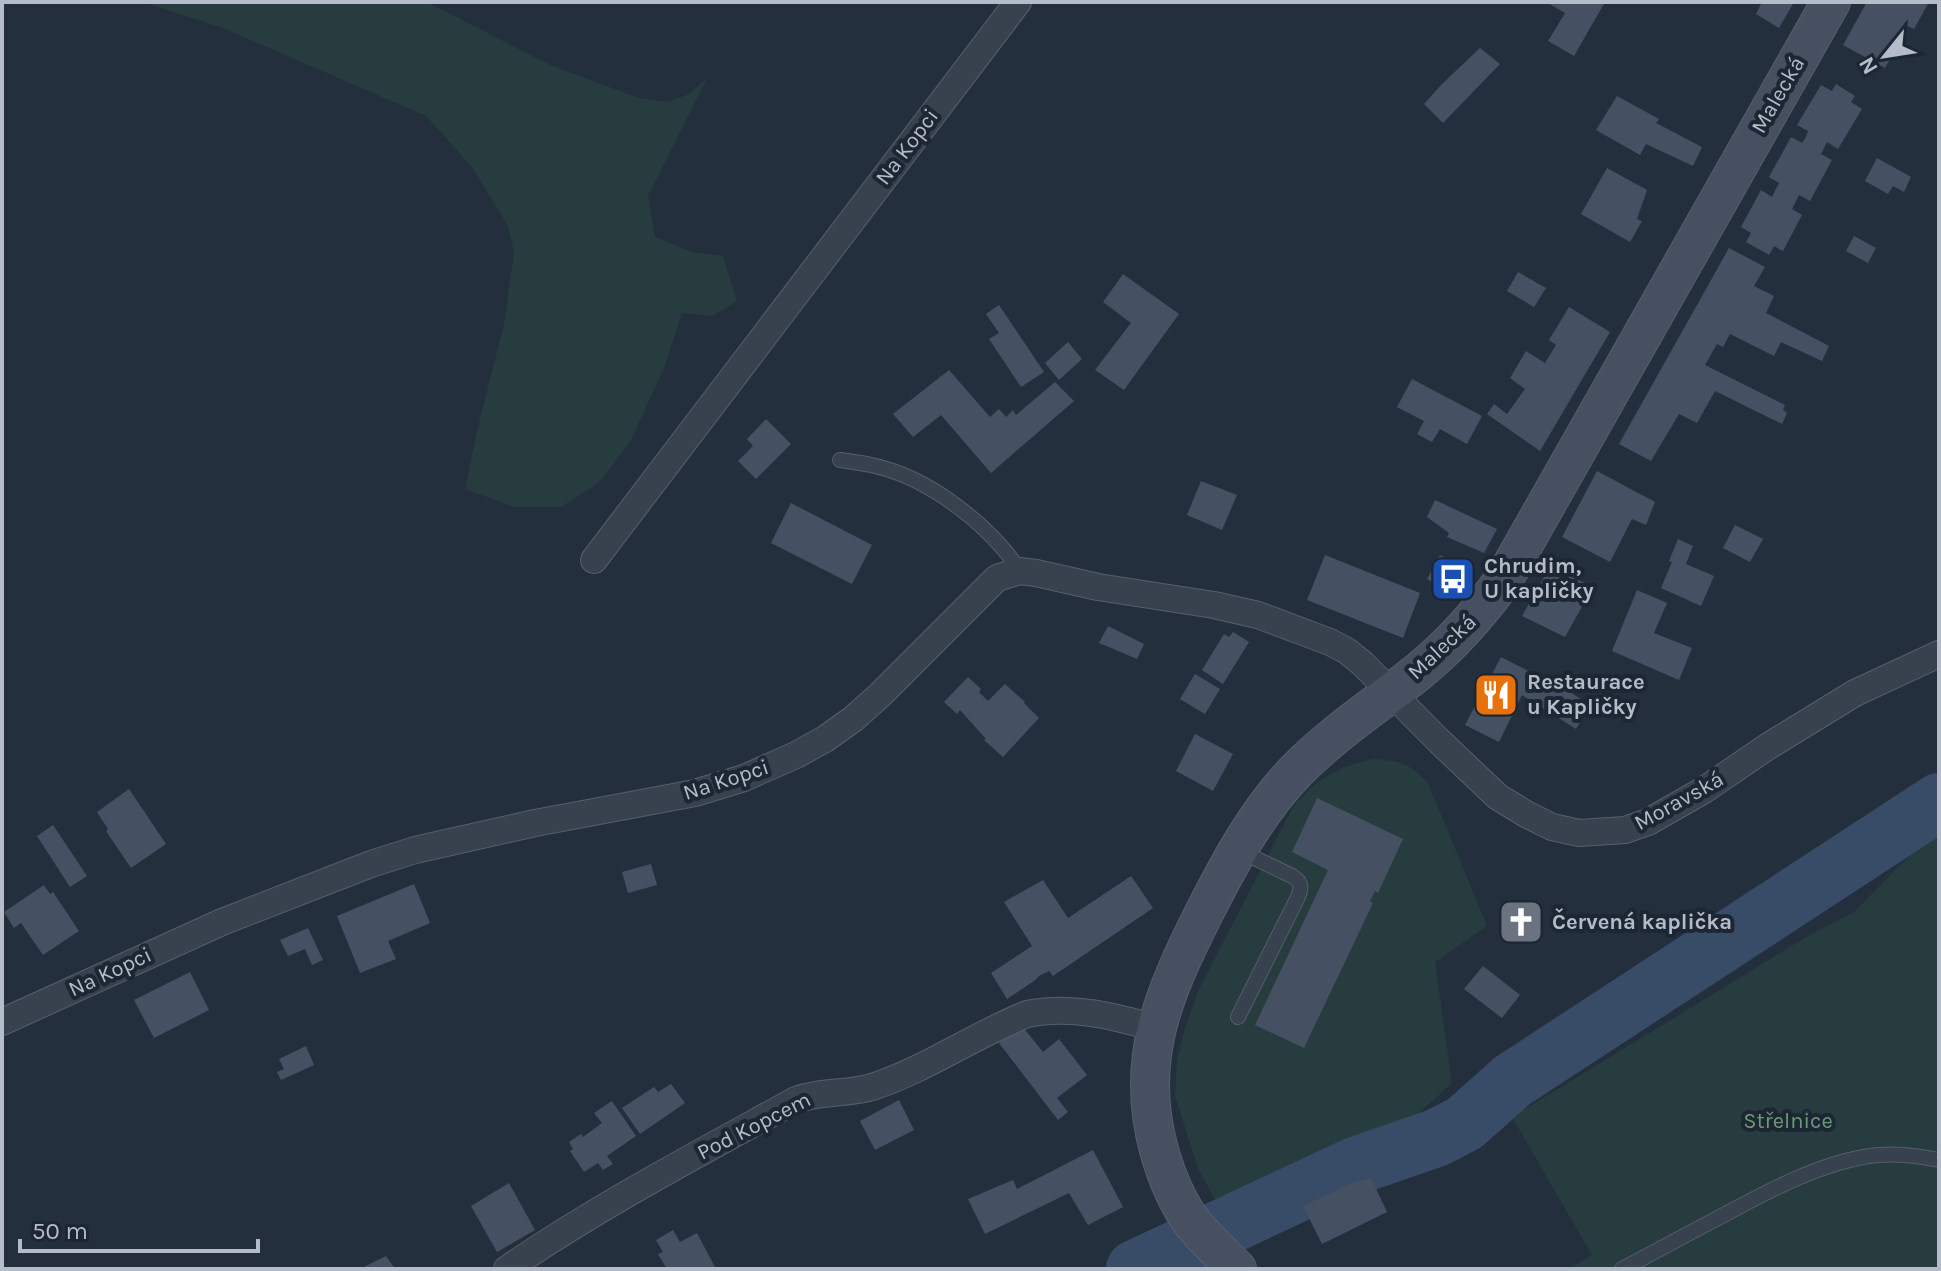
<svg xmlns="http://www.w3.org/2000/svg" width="1941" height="1271" viewBox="0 0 1941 1271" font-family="Karla,sans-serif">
<rect width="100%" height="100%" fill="#242f3e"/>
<g fill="#263c3f">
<polygon points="142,2 427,2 550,65 639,98 668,102 689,94 707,78 648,196 655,237 692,252 723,256 737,301 713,316 682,313 664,368 631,440 601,481 561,507 514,507 465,489 477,431 504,324 514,253 508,226 472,167 426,116 223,28"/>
<path d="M1374 759C1401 761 1409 763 1428 783L1487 926 1435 962 1452 1083C1442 1092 1431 1103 1420 1112 1359 1155 1291 1185 1224 1217L1198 1168 1175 1096 1177 1060 1185 1028 1198 991 1293 807C1314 780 1341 765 1374 759Z"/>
<polygon points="1939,834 1939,1269 1569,1269 1592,1255 1512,1117 1808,936 1854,912 1923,842"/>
</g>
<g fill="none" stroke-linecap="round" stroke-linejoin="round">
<polyline stroke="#394c67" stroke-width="58" points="1135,1269 1355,1166 1436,1138 1450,1131 1465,1123 1512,1081 1939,802"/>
</g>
<g fill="#455162">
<polygon points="1546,2 1605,2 1574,56 1548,41 1565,13"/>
<polygon points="1762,2 1794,2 1779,28 1756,14"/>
<polygon points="1867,2 1929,2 1914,29 1908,26 1885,68 1843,45"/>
<polygon points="1480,48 1500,64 1443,123 1424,104 1442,84"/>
<polygon points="1836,84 1855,96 1851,102 1862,109 1838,149 1827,142 1821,154 1832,160 1810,201 1799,195 1792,209 1802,215 1783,251 1774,246 1769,255 1746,242 1751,233 1741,227 1761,190 1772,197 1779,183 1769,177 1791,137 1802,143 1806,137 1808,131 1797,125 1821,85 1832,91"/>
<polygon points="1617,96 1659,119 1656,123 1702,147 1693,166 1646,144 1640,155 1596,130"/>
<polygon points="1877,158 1911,177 1904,192 1893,186 1888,194 1865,181"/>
<polygon points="1607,168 1647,190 1637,219 1642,221 1630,242 1581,214"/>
<polygon points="1854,236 1876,248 1868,263 1846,251"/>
<polygon points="1729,248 1765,267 1754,286 1774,296 1766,313 1829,346 1822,361 1781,342 1774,356 1730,334 1723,347 1717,344 1705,365 1785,405 1783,410 1787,413 1782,424 1715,391 1697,423 1679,414 1651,461 1619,444"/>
<polygon points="1518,272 1546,288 1534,307 1507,291"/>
<polygon points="1123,274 1179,314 1124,390 1095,370 1131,323 1103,302"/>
<polygon points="999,305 1044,372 1021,387 989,339 999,333 986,314"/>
<polygon points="1569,307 1610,332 1540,451 1487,414 1494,404 1507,414 1525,389 1510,378 1526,351 1545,363 1556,345 1549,340"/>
<polygon points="1068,342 1082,359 1059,380 1045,363"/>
<polygon points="949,370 990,417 999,409 1006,417 1013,410 1016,415 1055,382 1074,401 991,473 941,415 913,437 893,414"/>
<polygon points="1412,379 1482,416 1467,444 1440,429 1432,442 1417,434 1424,421 1397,407"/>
<polygon points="766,419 791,444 756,479 738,461 753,446 747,439"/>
<polygon points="1597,471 1655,502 1646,525 1632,519 1610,562 1562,537"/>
<polygon points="1201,481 1237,495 1222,530 1187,515"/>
<polygon points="1435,500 1497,529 1484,553 1447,537 1449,533 1427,517"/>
<polygon points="791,503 872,545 852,584 771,543"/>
<polygon points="1735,525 1763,539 1750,562 1723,548"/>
<polygon points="1678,539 1693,546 1686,564 1714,576 1701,606 1661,588 1672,562 1669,561"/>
<polygon points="1325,555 1420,593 1403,638 1307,600"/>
<polygon points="1440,555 1461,566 1447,590 1427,579"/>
<polygon points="1550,566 1593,587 1565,637 1522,616"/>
<polygon points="1637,590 1667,603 1654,633 1692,648 1679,680 1612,651"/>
<polygon points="1108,626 1144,644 1137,659 1099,643"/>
<polygon points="1233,632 1249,642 1223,684 1202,670 1224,634 1229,637"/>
<polygon points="1501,657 1546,680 1548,678 1590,705 1576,729 1522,695 1499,742 1465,725"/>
<polygon points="1195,674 1220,689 1205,714 1180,699"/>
<polygon points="968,677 981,689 979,692 988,701 1005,684 1025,702 1024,703 1039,718 1003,757 984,740 986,739 960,710 957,714 944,702"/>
<polygon points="1195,734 1233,754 1213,791 1176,771"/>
<polygon points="129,789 166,844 131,868 106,831 108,829 97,812"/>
<polygon points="1317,798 1403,839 1378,893 1375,891 1370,901 1373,903 1304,1048 1255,1025 1328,870 1292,852"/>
<polygon points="53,825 87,876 70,887 37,836"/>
<polygon points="651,864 657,885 628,893 622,872"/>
<polygon points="1131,876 1153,908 1053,976 1049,971 1039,976 1034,981 1007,999 991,973 1032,946 1004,902 1043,880 1068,918"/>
<polygon points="414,884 430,923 388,941 396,959 360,973 337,916"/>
<polygon points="44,885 50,894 53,892 79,931 43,955 21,923 14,928 4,912"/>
<polygon points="1515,904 1536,913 1526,939 1505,931"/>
<polygon points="308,928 323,960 312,965 305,949 288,956 280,940"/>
<polygon points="1483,966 1520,995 1502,1018 1464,989"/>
<polygon points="190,972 209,1010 154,1038 134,1000"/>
<polygon points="1021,1025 1043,1052 1059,1039 1087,1075 1057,1098 1068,1112 1058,1120 999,1043"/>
<polygon points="306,1046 314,1065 281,1080 277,1072 284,1069 279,1059"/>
<polygon points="671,1084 685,1103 640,1134 622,1108 654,1087 658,1092"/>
<polygon points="899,1100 914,1130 875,1150 860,1121"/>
<polygon points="612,1101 636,1136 607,1156 613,1164 603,1170 598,1163 584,1172 570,1151 573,1149 569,1142 581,1134 583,1137 602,1123 594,1113"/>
<polygon points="1093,1150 1123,1207 1088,1225 1069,1193 985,1234 968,1199 1013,1180 1017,1189"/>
<polygon points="1371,1178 1387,1212 1322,1244 1303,1206 1352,1183"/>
<polygon points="509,1183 535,1230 497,1252 471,1206"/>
<polygon points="673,1230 680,1242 697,1233 716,1269 667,1269 658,1254 663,1252 656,1240"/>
<polygon points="386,1256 395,1269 360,1269"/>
</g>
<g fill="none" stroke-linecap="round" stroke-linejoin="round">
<g stroke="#565f6c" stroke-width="16">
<g id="lane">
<path d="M840 460C855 462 870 464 883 468 934 482 991 527 1020 571"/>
<path d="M1238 1017 1298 897C1302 887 1302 882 1292 876L1238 850"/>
<path d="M1622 1269C1655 1252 1687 1234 1720 1217 1766 1192 1825 1160 1878 1155 1899 1153 1919 1156 1939 1160"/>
</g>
</g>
<g stroke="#565f6c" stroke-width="28">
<g id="street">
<polyline points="594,560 1018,2"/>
<polyline points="2,1022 222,922 371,864 415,850 535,823 695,793 744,778 796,755 825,739 853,719 880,695 997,578 1020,571 1036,573 1098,587 1214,605 1258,615 1330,642 1347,651 1363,664 1439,741 1498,797 1526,814 1552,827 1579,833 1625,830 1648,822 1704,790 1767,747 1855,693 1939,654"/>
<path d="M507 1269C599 1206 698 1154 796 1100 822 1090 849 1095 875 1086 928 1068 975 1035 1027 1014 1071 1005 1113 1016 1156 1028"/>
</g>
</g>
<g stroke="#565f6c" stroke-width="40">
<path id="secondary" d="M1237 1269C1222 1254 1204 1238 1191 1221 1176 1200 1166 1175 1159 1150 1134 1059 1164 993 1204 913 1230 862 1256 813 1296 771 1333 733 1377 705 1418 672 1451 645 1479 614 1504 579L1831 2"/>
</g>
<use href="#lane" stroke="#38414e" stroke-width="14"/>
<use href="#street" stroke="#38414e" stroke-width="26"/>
<use href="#secondary" stroke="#465061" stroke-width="38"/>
</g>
<defs>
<g id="bus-square" transform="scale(2.3)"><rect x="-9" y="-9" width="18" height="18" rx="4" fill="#1a4fb4" stroke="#1d2633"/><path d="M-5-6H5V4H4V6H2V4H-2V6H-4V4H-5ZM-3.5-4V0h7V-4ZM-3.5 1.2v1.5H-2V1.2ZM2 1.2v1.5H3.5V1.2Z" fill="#fff"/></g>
<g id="restaurant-square" transform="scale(2.3)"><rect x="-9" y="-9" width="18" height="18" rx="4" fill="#e8710a" stroke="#1d2633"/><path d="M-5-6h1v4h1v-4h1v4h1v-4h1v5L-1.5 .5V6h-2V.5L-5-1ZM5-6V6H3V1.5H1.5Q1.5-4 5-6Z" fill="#fff"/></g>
<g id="church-square" transform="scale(2.3)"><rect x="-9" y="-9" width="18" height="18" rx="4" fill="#6b7280" stroke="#1d2633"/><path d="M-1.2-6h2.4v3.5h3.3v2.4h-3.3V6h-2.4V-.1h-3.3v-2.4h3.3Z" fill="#fff"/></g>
</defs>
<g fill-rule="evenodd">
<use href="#bus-square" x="1453" y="579"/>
<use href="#restaurant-square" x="1496" y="695"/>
<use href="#church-square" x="1521" y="922"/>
</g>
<g text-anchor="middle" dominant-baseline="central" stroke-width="8" stroke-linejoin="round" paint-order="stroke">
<g font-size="22" fill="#b4bcc9" stroke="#1d2633">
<text transform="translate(1778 95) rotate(-60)">Malecká</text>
<text transform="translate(907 147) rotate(-53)">Na Kopci</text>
<text transform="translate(1442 647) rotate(-43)">Malecká</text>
<text transform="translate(726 780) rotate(-18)">Na Kopci</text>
<text transform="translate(1679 801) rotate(-29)">Moravská</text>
<text transform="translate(110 972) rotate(-25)">Na Kopci</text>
<text transform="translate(754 1126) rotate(-27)">Pod Kopcem</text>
</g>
<g font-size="22" font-weight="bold" fill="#b4bcc9" stroke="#1d2633" text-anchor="start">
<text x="1484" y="566">Chrudim,<tspan x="1484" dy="25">U kapličky</tspan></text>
<text x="1527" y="682">Restaurace<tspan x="1527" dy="25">u Kapličky</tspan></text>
<text x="1552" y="922">Červená kaplička</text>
</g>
<g font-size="22" fill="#6b9a76" stroke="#1d2633">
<text x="1788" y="1121">Střelnice</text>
</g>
</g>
<rect width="1941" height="1271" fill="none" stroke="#b4bcc9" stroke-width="8"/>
<g transform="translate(1885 56) rotate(240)" stroke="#1d2633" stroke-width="6" paint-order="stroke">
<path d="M0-6L14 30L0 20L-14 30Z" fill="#b4bcc9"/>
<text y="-12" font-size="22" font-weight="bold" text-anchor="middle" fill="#b4bcc9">N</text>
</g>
<path d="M20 1239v12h238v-12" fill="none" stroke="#b4bcc9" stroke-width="4"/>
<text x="32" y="1239" font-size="24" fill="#b4bcc9" stroke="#1d2633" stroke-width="6" paint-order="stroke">50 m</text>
</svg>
